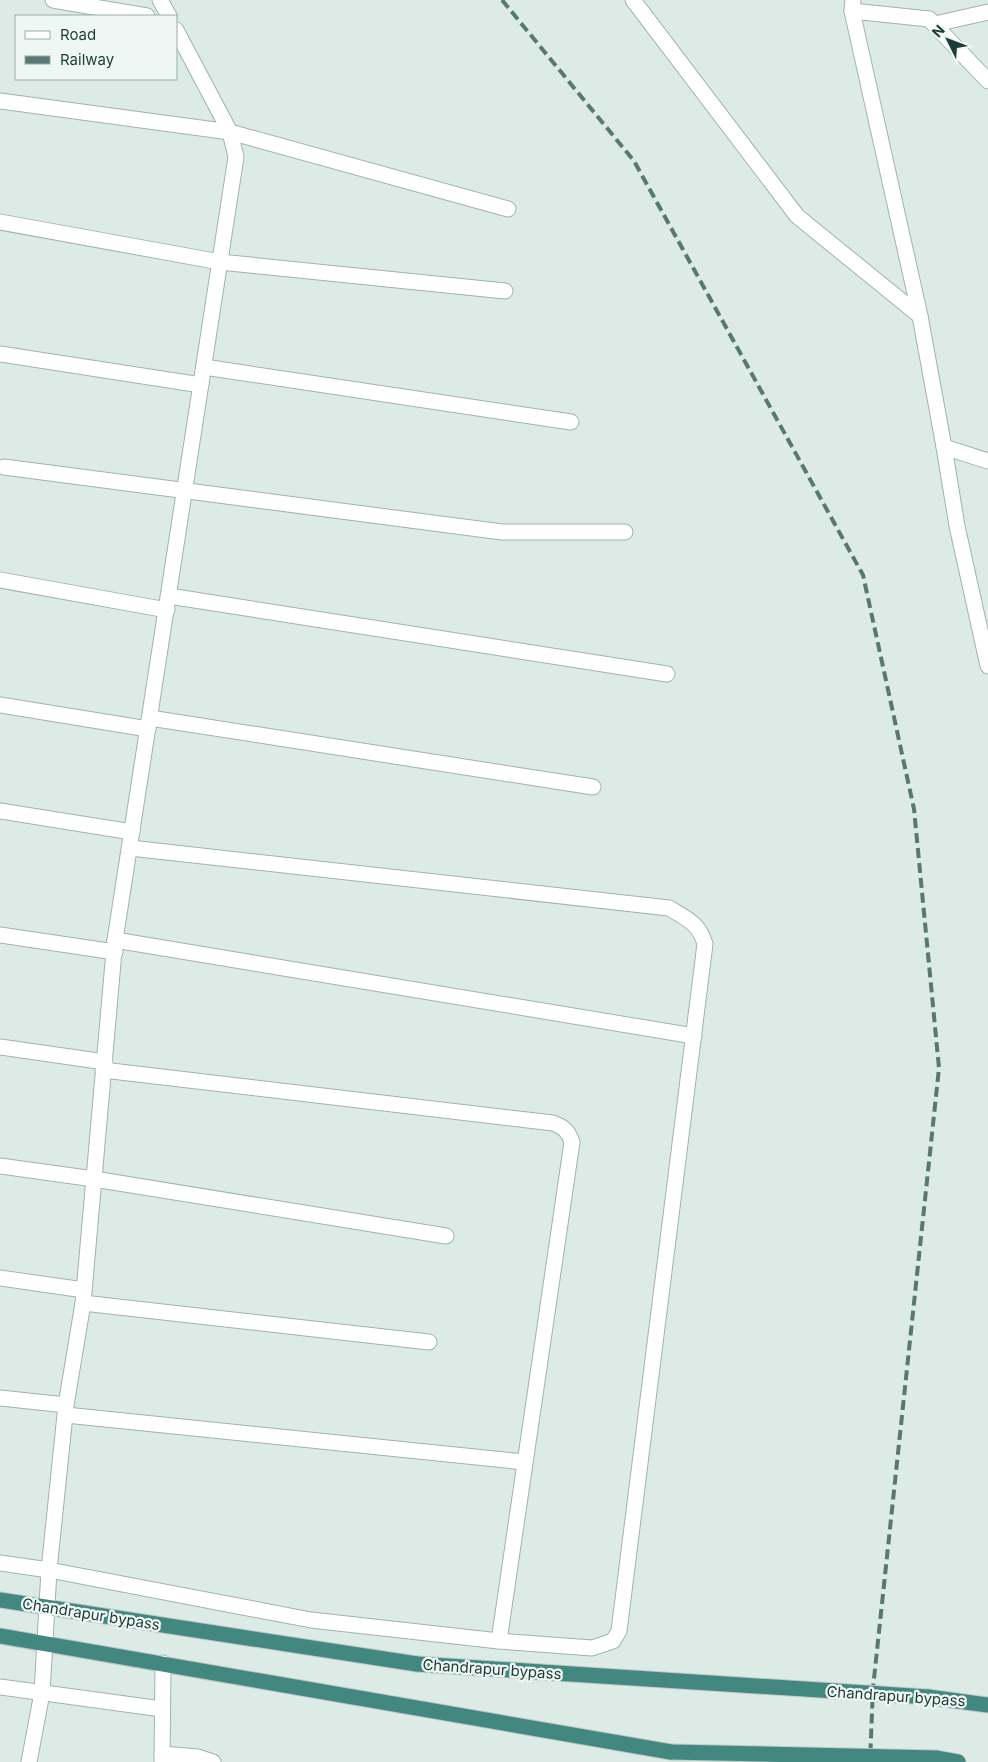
<svg xmlns="http://www.w3.org/2000/svg" width="988" height="1762" viewBox="0 0 988 1762" font-family="Inter,sans-serif">
<rect width="100%" height="100%" fill="#ddebe6"/>
<g fill="none" stroke-linecap="round" stroke-linejoin="round">
<g stroke="#a0b3ae" stroke-width="17">
<g id="minor">
<polyline points="53,0 147,16"/>
<polyline points="160,0 169,16"/>
<polyline points="633,0 797,216 920,316"/>
<polyline points="853,0 852,11 920,316 944,447 988,461"/>
<polyline points="852,11 929,19 935,24 988,12"/>
<polyline points="929,19 988,81"/>
<polyline points="0,101 230,132 508,209"/>
<polyline points="0,222 220,262 505,291"/>
<polyline points="0,354 201,385"/>
<polyline points="204,367 571,422"/>
<polyline points="944,447 957,526 988,666"/>
<polyline points="4,467 502,532 625,532"/>
<polyline points="0,580 167,610"/>
<polyline points="169,596 667,674"/>
<polyline points="0,705 148,729"/>
<polyline points="150,718 593,787"/>
<polyline points="0,811 132,832"/>
<polyline points="0,935 115,952"/>
<polyline points="115,940 694,1036"/>
<polyline points="0,1047 105,1062"/>
<path d="M103 1070 553 1123C564 1127 568 1131 572 1142L499 1641"/>
<polyline points="0,1166 94,1179 446,1236"/>
<polyline points="0,1278 84,1290"/>
<polyline points="83,1303 429,1342"/>
<polyline points="0,1398 66,1405"/>
<polyline points="66,1415 524,1462"/>
<path d="M0 1563 49 1570 311 1620 499 1641 592 1648 613 1641 619 1631 705 944C699 923 687 919 669 908L130 848"/>
<polyline points="0,1687 162,1709"/>
<polyline points="162,1754 198,1757 213,1762"/>
<polyline points="29,1762 42,1693 49,1570 66,1405 83,1303 115,940 236,157 230,132 176,30"/>
<polyline points="162,1762 163,1663"/>
</g>
</g>
<g stroke="#c0c8c7" stroke-width="17">
<g id="trunk">
<polyline points="0,1600 417,1664"/>
<polyline points="0,1636 671,1752"/>
<polyline points="928,1697 988,1705"/>
<polyline points="936,1758 958,1762"/>
</g>
</g>
<use href="#minor" stroke="#fff" stroke-width="15"/>
<use href="#trunk" stroke="#428880" stroke-width="15"/>
<polyline stroke="#577873" stroke-width="4" stroke-dasharray="10 5" stroke-linecap="butt" points="502,0 634,161 863,575 914,809 939,1068 873,1688 870,1762"/>
<g stroke="#c0c8c7" stroke-width="17" stroke-linecap="butt">
<g id="trunk-bridge">
<polyline points="417,1664 928,1697"/>
<polyline points="671,1752 936,1758"/>
</g>
</g>
<use href="#trunk-bridge" stroke="#428880" stroke-width="15"/>
</g>
<g text-anchor="middle" dominant-baseline="central" stroke-width="4.5" stroke-linejoin="round" paint-order="stroke">
<g font-size="15" fill="#1d3c37" stroke="#eef7f4">
<text transform="translate(91 1614) rotate(9)">Chandrapur bypass</text>
<text transform="translate(492 1669) rotate(4)">Chandrapur bypass</text>
<text transform="translate(896 1696) rotate(4)">Chandrapur bypass</text>
</g>
</g>
<rect x="15" y="15" width="162" height="65" fill="#eef7f4" stroke="#9aaca8"/>
<rect x="25" y="31" width="25" height="8" fill="#ffffff" stroke="#9aaca8"/>
<text x="60" y="40" font-size="15" fill="#1d3c37">Road</text>
<rect x="25" y="56" width="25" height="8" fill="#577873" stroke="#9aaca8"/>
<text x="60" y="65" font-size="15" fill="#1d3c37">Railway</text>
<g transform="translate(948 40) rotate(312)" stroke="#eef7f4" stroke-width="4" paint-order="stroke">
<path d="M0-4L9 19L0 12L-9 19Z" fill="#1d3c37"/>
<text y="-8" font-size="14" font-weight="bold" text-anchor="middle" fill="#1d3c37">N</text>
</g>
</svg>
